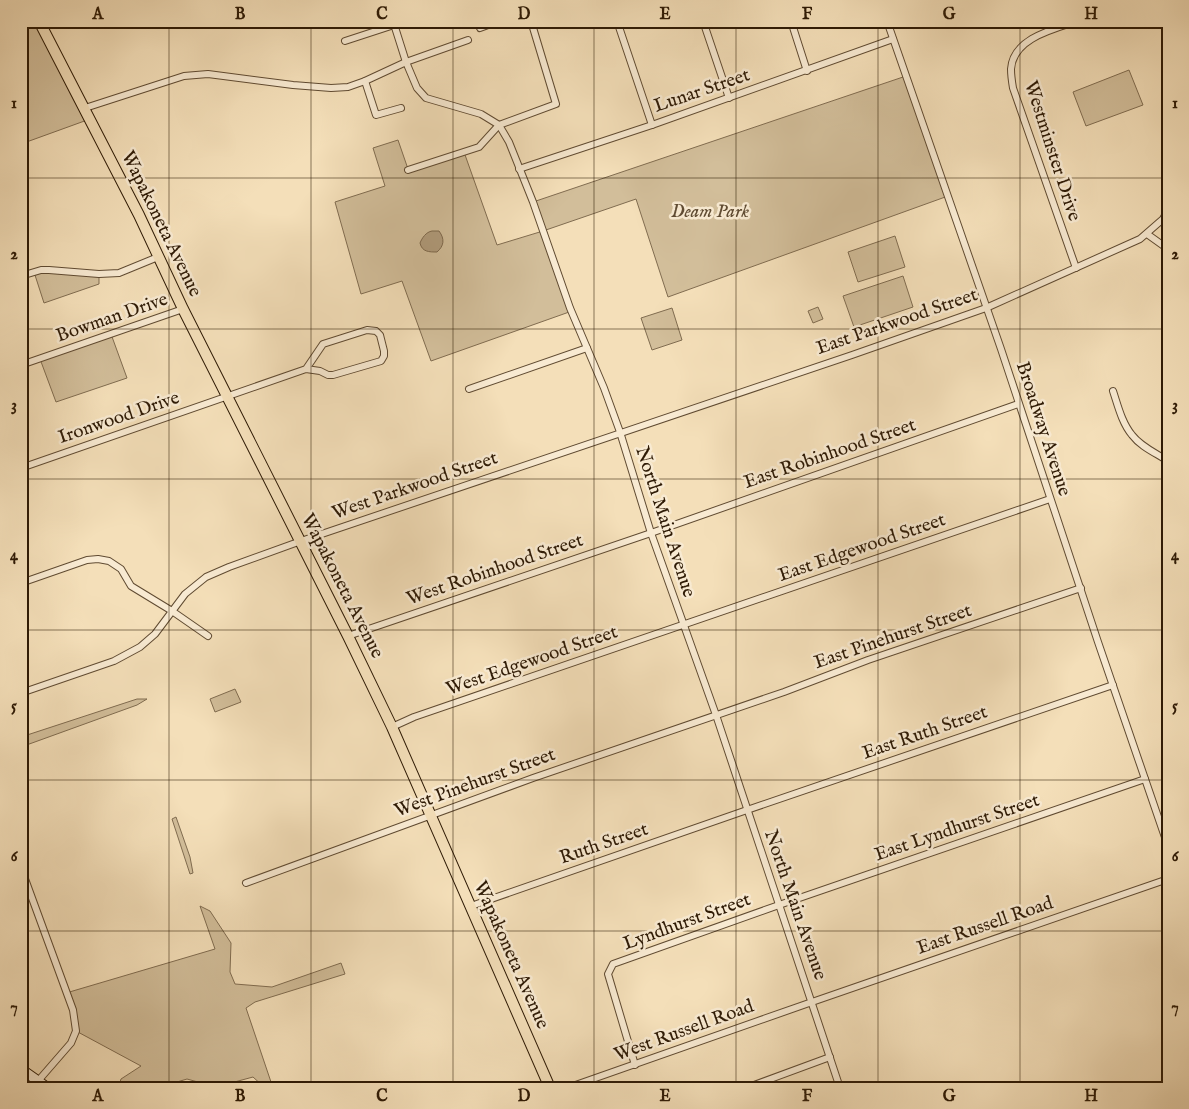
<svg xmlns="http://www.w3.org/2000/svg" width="1189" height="1109" viewBox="0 0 1189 1109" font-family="'IM FELL English',serif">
<rect width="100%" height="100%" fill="#f4dfb9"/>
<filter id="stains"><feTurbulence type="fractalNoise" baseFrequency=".004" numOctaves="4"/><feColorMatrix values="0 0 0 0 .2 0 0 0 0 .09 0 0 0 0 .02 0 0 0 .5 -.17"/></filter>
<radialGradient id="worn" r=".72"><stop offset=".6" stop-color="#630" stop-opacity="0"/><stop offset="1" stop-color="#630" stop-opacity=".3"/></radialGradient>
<g fill="#d2be9a" stroke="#806c50">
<polygon points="21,21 39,21 90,119 21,144"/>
<polygon points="1129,70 1143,105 1086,126 1073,92"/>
<polygon points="906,76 948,196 668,297 636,199 543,231 572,311 431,361 402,281 361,294 335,202 385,186 373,148 398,140 408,169 464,152 497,245 543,231 533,202"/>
<polygon points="895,236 905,267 858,282 848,252"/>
<polygon points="34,272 99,274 99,284 44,303"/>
<polygon points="903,276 913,307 854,327 843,296"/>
<polygon points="818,307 823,319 813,323 808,311"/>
<polygon points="672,308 682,340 652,350 641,318"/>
<polygon points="111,334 127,378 56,402 40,359"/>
<polygon points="235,689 241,702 215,712 210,699"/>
<polygon points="137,699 147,699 137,705 21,747 21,737"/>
<polygon points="176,817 190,857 193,873 190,874 172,819"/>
<polygon points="200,906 210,911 231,943 230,972 235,984 272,987 341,963 345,974 255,1002 246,1008 272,1085 264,1087 253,1077 216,1087 187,1079 157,1088 118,1088 121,1079 141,1066 76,1031 66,993 215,949"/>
</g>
<path fill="#b19c7c" stroke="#7d684c" d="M432 231H439C445 239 444 246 437 252 429 252 422 252 420 243 422 238 426 232 432 231Z"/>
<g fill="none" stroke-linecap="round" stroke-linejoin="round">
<g stroke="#604b32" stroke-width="8">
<g id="minor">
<polyline points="393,21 406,62 417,88 426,98 481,114 499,125 509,142 533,202 570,308 604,388 620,432 651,533 716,715 840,1088"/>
<polyline points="617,21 652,125"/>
<polyline points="703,21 729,98"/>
<polyline points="791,21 807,71"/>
<polyline points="887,21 1001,349 1098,642 1168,846"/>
<polyline points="42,27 58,21"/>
<polyline points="480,28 499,21"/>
<polyline points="345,41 394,25"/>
<polyline points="1168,56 1166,60 1168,64"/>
<polyline points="365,81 376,115 401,108"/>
<polyline points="85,108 184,76 208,74 293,85 331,88 348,87 365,81 406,62 468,40"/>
<polyline points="519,169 652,125 893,39"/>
<polyline points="408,170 479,147 499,125 556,104 531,21"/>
<polyline points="1147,234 1168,249"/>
<path d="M1076 268 1013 88C1012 82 1011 75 1011 69 1013 38 1054 29 1078 21"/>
<polyline points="21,276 41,270 49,270 99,274 119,273 158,257"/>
<polyline points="21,365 183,309"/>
<polyline points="469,389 587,348"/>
<path d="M1113 391C1118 406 1122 423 1132 435 1141 447 1156 453 1168 461"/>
<polyline points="21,468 306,369 320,371 328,375 333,375 381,361 384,356 384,351 380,335 376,331 367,330 323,344 306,369"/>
<polyline points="21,583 87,560 98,559 109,561 121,569 131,586 172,611 208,636"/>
<polyline points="348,636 651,533 1018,404"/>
<polyline points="21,693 114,661 140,647 155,634 185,594 206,577 229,567 301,541 852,355 986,308 1140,239 1163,219 1168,210"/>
<polyline points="392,727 414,717 1050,499"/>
<polyline points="21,868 73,1010 76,1031 71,1043 38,1081"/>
<polyline points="246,883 533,778 784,692 868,660 1081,588"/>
<polyline points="471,906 747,810 1113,685"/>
<polyline points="635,1065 608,974 613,964 779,905 1145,779"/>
<polyline points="567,1088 812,1002 1168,879"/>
<polyline points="746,1088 830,1057"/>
</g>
</g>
<g stroke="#2e1a05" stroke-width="11">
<polyline id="secondary" points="21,1069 48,1088"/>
</g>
<g stroke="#2e1a05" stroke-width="12">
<polyline id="primary" points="39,21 139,215 183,309 348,636 392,727 550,1088"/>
</g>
<use href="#minor" stroke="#f8ead2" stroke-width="6"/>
<use href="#secondary" stroke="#f8ead2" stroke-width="9"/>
<use href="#primary" stroke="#f4dfb9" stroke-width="10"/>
</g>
<path fill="none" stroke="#2e1a05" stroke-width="1" stroke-opacity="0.55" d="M169 21V1088M311 21V1088M453 21V1088M594 21V1088M736 21V1088M878 21V1088M1020 21V1088M21 178H1168M21 329H1168M21 479H1168M21 630H1168M21 780H1168M21 931H1168"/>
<g text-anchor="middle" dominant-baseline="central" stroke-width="5" stroke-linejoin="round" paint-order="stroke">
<g font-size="19" fill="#2e1a05" stroke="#f8ead2">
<text transform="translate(702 91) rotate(-19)">Lunar Street</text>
<text transform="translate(1052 151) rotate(72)">Westminster Drive</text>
<text transform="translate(161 224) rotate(64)">Wapakoneta Avenue</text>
<text transform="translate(112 318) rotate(-19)">Bowman Drive</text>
<text transform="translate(897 322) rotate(-19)">East Parkwood Street</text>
<text transform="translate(119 418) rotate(-19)">Ironwood Drive</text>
<text transform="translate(1043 429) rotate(72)">Broadway Avenue</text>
<text transform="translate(830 454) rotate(-19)">East Robinhood Street</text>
<text transform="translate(415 486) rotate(-19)">West Parkwood Street</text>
<text transform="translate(665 522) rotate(72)">North Main Avenue</text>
<text transform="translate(862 548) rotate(-19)">East Edgewood Street</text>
<text transform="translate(495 570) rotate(-19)">West Robinhood Street</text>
<text transform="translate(342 586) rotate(63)">Wapakoneta Avenue</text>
<text transform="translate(893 637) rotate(-19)">East Pinehurst Street</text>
<text transform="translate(532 661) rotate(-19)">West Edgewood Street</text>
<text transform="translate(925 733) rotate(-19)">East Ruth Street</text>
<text transform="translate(475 783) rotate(-20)">West Pinehurst Street</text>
<text transform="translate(957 828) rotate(-19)">East Lyndhurst Street</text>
<text transform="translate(604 844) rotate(-19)">Ruth Street</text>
<text transform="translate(795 905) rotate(71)">North Main Avenue</text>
<text transform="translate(687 922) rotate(-20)">Lyndhurst Street</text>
<text transform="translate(985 926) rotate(-19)">East Russell Road</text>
<text transform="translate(511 955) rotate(66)">Wapakoneta Avenue</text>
<text transform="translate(684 1031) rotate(-20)">West Russell Road</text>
</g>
<g font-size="19" font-style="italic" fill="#5f4b32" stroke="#f8ead2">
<text x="710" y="212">Deam Park</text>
</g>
</g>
<rect width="1189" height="1109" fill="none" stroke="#f4dfb9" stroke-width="55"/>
<rect x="28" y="28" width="1134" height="1054" fill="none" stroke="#2e1a05" stroke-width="2"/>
<g font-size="16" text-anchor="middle" font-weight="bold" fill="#2e1a05">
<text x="98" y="19">A</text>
<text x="240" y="19">B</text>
<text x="382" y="19">C</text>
<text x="524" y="19">D</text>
<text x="665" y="19">E</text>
<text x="807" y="19">F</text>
<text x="949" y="19">G</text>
<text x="1091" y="19">H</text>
<text x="14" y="108">1</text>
<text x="1175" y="108">1</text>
<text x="14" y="259">2</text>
<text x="1175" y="259">2</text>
<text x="14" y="410">3</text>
<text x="1175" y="410">3</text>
<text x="14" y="560">4</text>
<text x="1175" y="560">4</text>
<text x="14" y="711">5</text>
<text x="1175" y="711">5</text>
<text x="14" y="861">6</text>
<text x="1175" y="861">6</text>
<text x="14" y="1012">7</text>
<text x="1175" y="1012">7</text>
<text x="98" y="1101">A</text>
<text x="240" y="1101">B</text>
<text x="382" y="1101">C</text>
<text x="524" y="1101">D</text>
<text x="665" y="1101">E</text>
<text x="807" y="1101">F</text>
<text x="949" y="1101">G</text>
<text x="1091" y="1101">H</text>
</g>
<rect width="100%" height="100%" filter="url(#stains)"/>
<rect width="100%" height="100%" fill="url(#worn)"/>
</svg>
